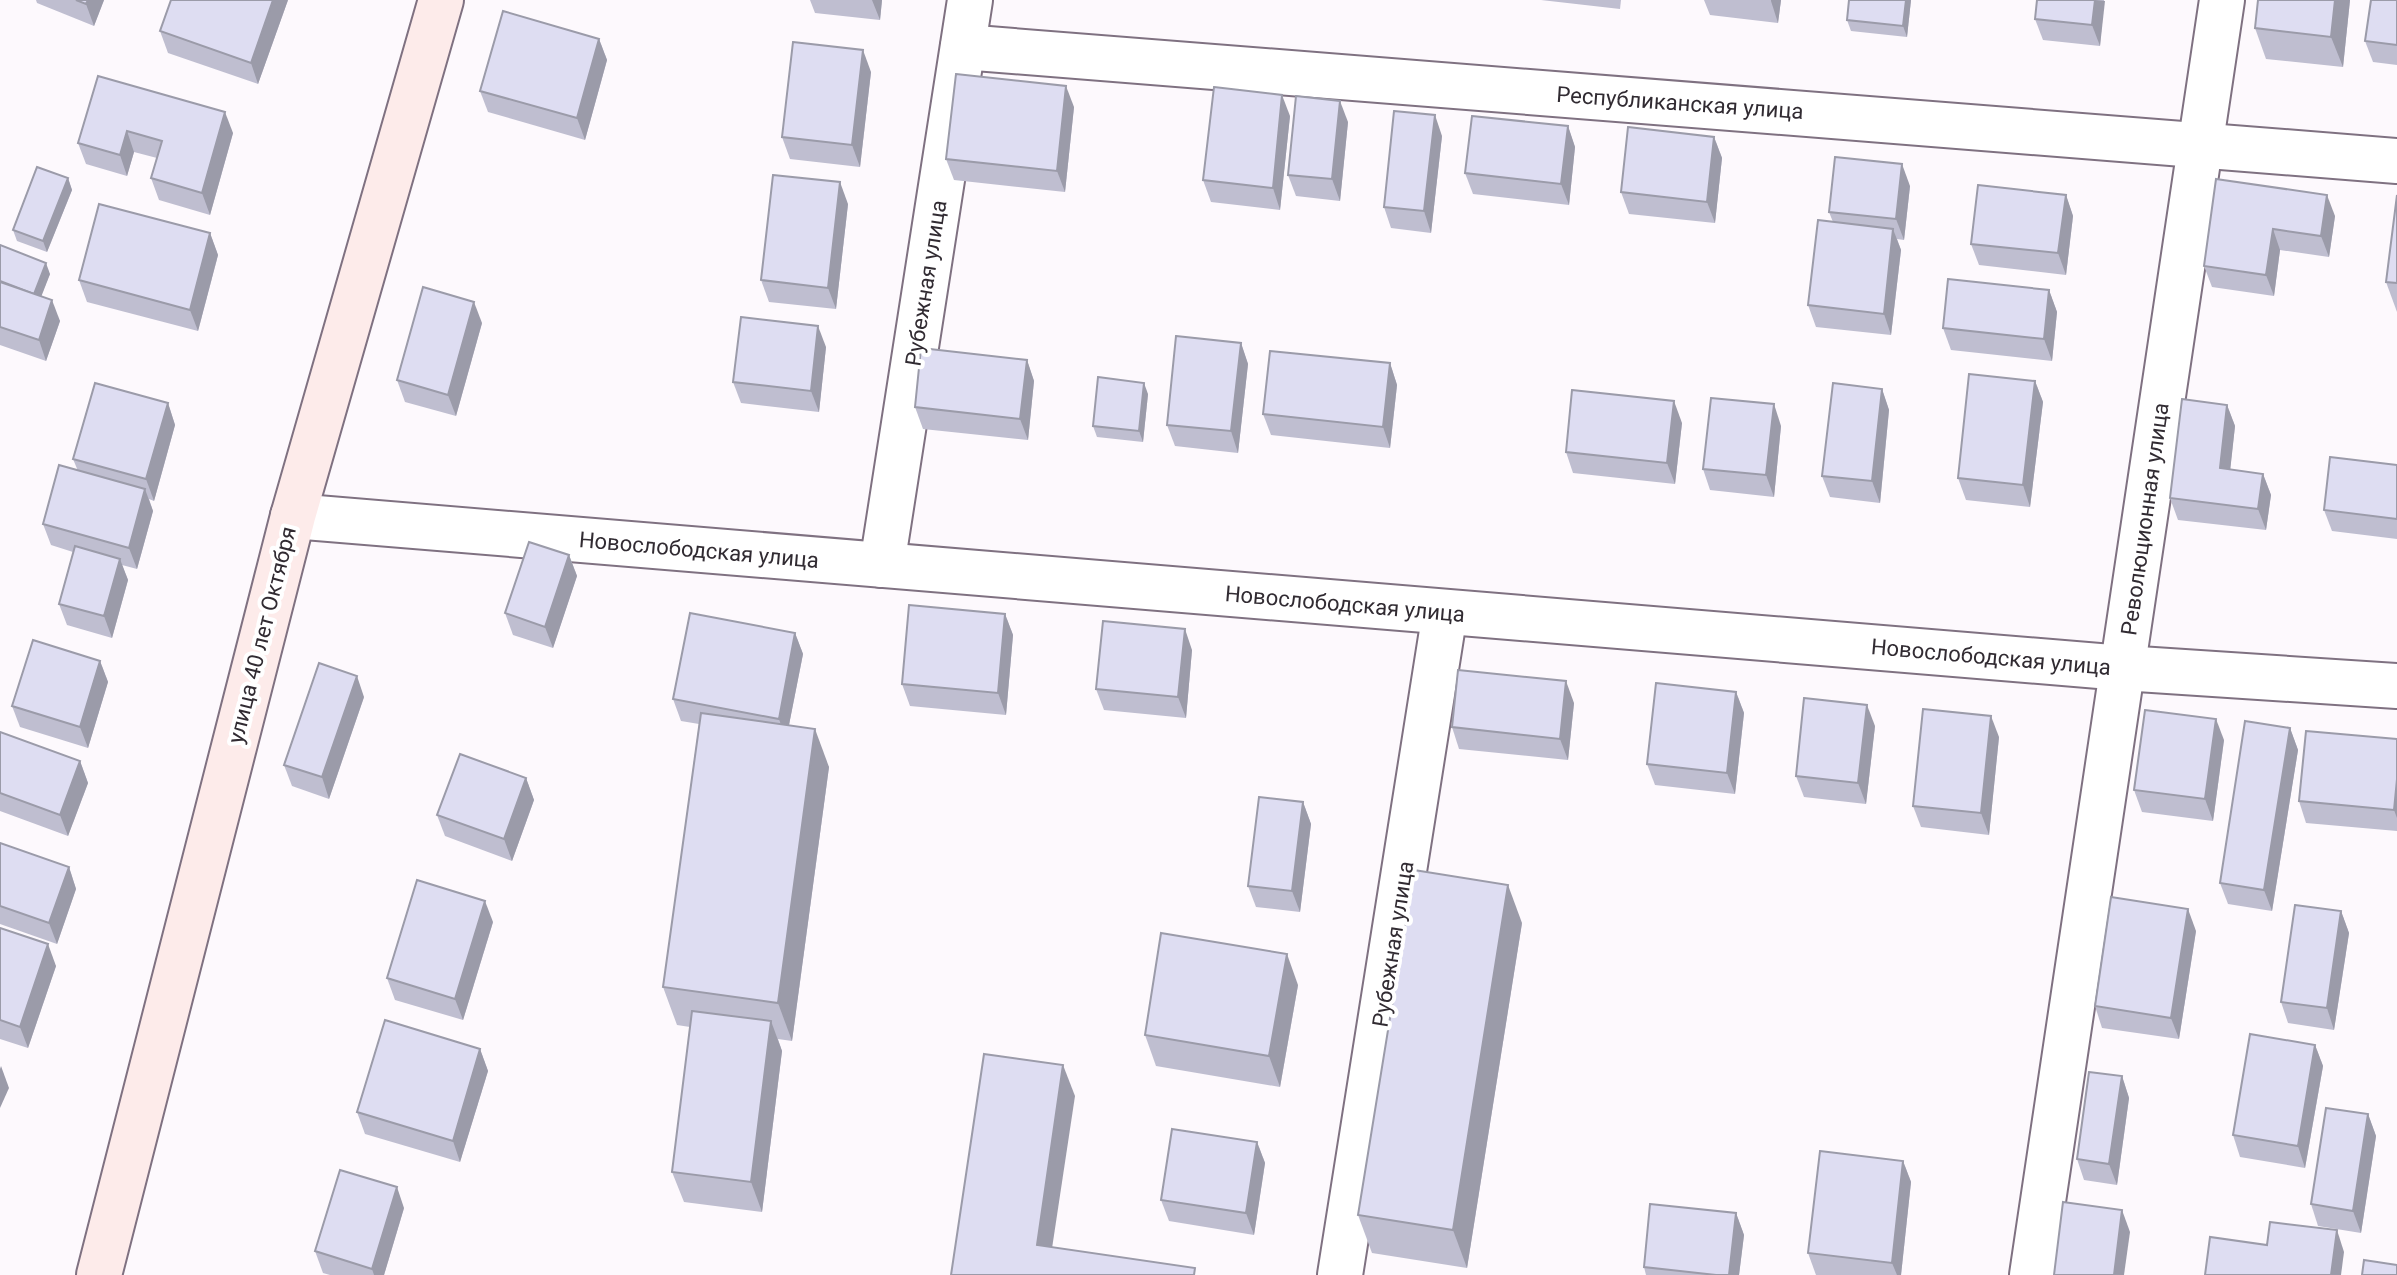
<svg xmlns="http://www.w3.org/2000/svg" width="2397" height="1275" viewBox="0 0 2397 1275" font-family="Roboto,sans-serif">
<rect width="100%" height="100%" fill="#fdf9fd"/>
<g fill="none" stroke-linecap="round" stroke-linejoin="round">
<g stroke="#7f7181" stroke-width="48">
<g id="street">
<polyline points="963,47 2397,161"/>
<polyline points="293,516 2123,668 2397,686"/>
<polyline points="882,565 970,0"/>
<polyline points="1340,1275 1445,612"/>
<polyline points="2032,1275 2222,0"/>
</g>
</g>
<g stroke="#7f7181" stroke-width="48">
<polyline id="secondary" points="99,1275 293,516 441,0"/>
</g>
<use href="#street" stroke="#fff" stroke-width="44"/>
<use href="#secondary" stroke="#fdebea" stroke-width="44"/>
</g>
<g fill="#bfbed0">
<polygon points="36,0 104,0 94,26 37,3"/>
<polygon points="288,0 258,84 168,53 160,31"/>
<polygon points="810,0 882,0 880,20 815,13"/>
<polygon points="1541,0 1621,0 1620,9"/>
<polygon points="1704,0 1781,0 1778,23 1710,15"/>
<polygon points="1849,0 1911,0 1907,37 1851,31 1847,20"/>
<polygon points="2037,0 2104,0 2100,46 2043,40 2035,19"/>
<polygon points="2350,0 2343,67 2266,59 2255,28"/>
<polygon points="2397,0 2397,65 2373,62 2365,41"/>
<polygon points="599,39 607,60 585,140 488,112 480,91"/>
<polygon points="871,72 860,167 790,159 782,137"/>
<polygon points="98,76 233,133 210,215 159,200 151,178 157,158 134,152 127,176 86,164 78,143"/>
<polygon points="1074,107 1065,192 954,180 946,159"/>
<polygon points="1290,116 1280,210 1211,202 1203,180"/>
<polygon points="1348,122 1340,201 1296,196 1288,175"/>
<polygon points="1568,126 1575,147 1569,205 1473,194 1465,173"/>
<polygon points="1442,136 1431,233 1391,228 1384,207"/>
<polygon points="1714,137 1722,158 1715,223 1629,214 1621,192"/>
<polygon points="68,178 72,190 47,252 17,241 13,230"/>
<polygon points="2216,179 2335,216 2329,257 2280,250 2274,296 2212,287 2204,266"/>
<polygon points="1910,186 1904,240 1897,239 1901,250 1891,335 1816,327 1808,305 1833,222 1829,212"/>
<polygon points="2066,195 2073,216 2066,275 1979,265 1971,244"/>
<polygon points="2397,195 2397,312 2386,282"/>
<polygon points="848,204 836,309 769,302 761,280"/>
<polygon points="210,233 218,255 198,331 87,302 79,280"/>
<polygon points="0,245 50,274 41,296 60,321 46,361 0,345"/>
<polygon points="2049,290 2057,312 2052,361 1951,350 1943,328"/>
<polygon points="482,323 456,416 405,402 397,380"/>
<polygon points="1241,343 1248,364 1238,453 1175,446 1167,425"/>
<polygon points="826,347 819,412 741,403 733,382"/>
<polygon points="1027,360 1034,381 1028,440 923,429 915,407"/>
<polygon points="1390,363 1397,385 1390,448 1271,435 1263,414"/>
<polygon points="2035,381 2043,402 2030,507 1966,500 1958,478"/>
<polygon points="1882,389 1889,410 1880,503 1830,497 1822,476"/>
<polygon points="1148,394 1143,442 1097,437 1093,426"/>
<polygon points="168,403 175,425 154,501 149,499 153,511 137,569 122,565 128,580 112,638 67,625 59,604 73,552 51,545 43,524 78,471 73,459"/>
<polygon points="2227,405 2235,426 2230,470 2263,474 2271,495 2266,530 2178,520 2170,498"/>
<polygon points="1682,423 1675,484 1573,473 1566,452"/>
<polygon points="1781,426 1774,497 1710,490 1703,469"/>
<polygon points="2397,465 2397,539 2332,531 2324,510"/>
<polygon points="569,555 577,576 553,648 513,635 505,613"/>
<polygon points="1005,614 1013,635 1006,715 910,706 902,684"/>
<polygon points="795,633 803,654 789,725 829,767 792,1041 778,1039 782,1051 762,1212 684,1202 672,1172 690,1027 677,1025 663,987 699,724 681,721 673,699"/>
<polygon points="1192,650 1186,718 1104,710 1096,689"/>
<polygon points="100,661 108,682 88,748 20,727 12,706"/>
<polygon points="1736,692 1744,713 1735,794 1655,785 1647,764"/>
<polygon points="364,697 329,799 292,786 284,765"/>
<polygon points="1574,703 1568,760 1459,749 1452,727"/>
<polygon points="1875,726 1866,804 1804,797 1796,776"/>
<polygon points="2290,728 2298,750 2272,911 2228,904 2220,883"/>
<polygon points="0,732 80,761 88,783 68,836 0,811"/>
<polygon points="1999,737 1989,835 1921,827 1913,806"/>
<polygon points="2397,739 2397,831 2306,823 2299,801"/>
<polygon points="2224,740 2213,821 2142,812 2134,790"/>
<polygon points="526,778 534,800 512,861 445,836 437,815"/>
<polygon points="1303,802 1311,824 1300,912 1256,907 1248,886"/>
<polygon points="0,843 69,867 76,889 57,944 0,924"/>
<polygon points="2341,911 2349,933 2334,1030 2288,1023 2281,1002"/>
<polygon points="493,922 463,1020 395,1000 387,978"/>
<polygon points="1522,923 1467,1268 1372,1253 1358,1215"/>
<polygon points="0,928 56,966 28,1048 0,1039"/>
<polygon points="2196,931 2179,1039 2102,1028 2095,1006"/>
<polygon points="1298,985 1280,1087 1156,1066 1145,1035"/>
<polygon points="2315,1045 2323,1066 2305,1168 2240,1157 2233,1135"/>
<polygon points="480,1049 488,1071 460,1162 365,1134 357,1112"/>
<polygon points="2122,1076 2129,1098 2117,1185 2084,1180 2077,1159"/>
<polygon points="2368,1114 2376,1136 2361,1233 2318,1226 2311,1204"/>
<polygon points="1257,1142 1265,1163 1254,1235 1169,1221 1161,1200"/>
<polygon points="1903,1161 1911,1182 1901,1275 1816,1275 1808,1253"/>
<polygon points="404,1208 384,1275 330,1275 323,1273 315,1251"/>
<polygon points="1736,1213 1744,1235 1739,1275 1646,1275 1644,1267"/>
</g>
<g fill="#9b9ba9">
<polygon points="88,0 104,0 94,26 86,4"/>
<polygon points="273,0 288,0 258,84 251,63"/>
<polygon points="872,0 882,0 880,20"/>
<polygon points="1771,0 1781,0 1778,23 1771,1"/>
<polygon points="1906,0 1911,0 1907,37 1903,26"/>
<polygon points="2095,0 2105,1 2100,46 2092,25"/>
<polygon points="2335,0 2350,0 2343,67 2331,37"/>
<polygon points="599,39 607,60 585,140 577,118"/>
<polygon points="863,50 871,72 860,167 852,145"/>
<polygon points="1066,86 1074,107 1065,192 1057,171"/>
<polygon points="1282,95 1290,116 1280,210 1273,188"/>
<polygon points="1340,101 1348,122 1340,201 1332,179"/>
<polygon points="225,112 233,133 210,215 202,193"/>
<polygon points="1435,115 1442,136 1431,233 1424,211"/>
<polygon points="1568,126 1575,147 1569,205 1561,184"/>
<polygon points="127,131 134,152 127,176 120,155"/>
<polygon points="1714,137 1722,158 1715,223 1707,202"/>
<polygon points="1902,164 1910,186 1904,240 1896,219"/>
<polygon points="68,178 72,190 47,252 43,241"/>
<polygon points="840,182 848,204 836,309 828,288"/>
<polygon points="2066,195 2073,216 2066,275 2058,253"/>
<polygon points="2327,195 2335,216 2329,257 2321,236"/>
<polygon points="1893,229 1901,250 1891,335 1884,314"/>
<polygon points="2273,229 2280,250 2274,296 2266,275"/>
<polygon points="210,233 218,255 198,331 190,310"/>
<polygon points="46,263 50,274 38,305 34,294"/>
<polygon points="2049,290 2057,312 2052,361 2044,339"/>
<polygon points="52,300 60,321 46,361 39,340"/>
<polygon points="474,302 482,323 456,416 448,395"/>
<polygon points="818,326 826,347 819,412 811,391"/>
<polygon points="1241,343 1248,364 1238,453 1231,431"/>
<polygon points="1027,360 1034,381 1028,440 1020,419"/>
<polygon points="1390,363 1397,385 1390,448 1383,427"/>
<polygon points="2035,381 2043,402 2030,507 2023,485"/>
<polygon points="1144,383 1148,394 1143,442 1139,431"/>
<polygon points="1882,389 1889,410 1880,503 1872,481"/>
<polygon points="1674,401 1682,423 1675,484 1667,463"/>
<polygon points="168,403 175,425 154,501 146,479"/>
<polygon points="1774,404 1781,426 1774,497 1766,475"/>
<polygon points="2227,405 2235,426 2228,490 2220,468"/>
<polygon points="2263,474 2271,495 2266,530 2258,509"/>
<polygon points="145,489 153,511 137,569 129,548"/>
<polygon points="569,555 577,576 553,648 545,627"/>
<polygon points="120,559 128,580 112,638 104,616"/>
<polygon points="1005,614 1013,635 1006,715 998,693"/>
<polygon points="1185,629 1192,650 1186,718 1178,697"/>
<polygon points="795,633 803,654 786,740 779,719"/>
<polygon points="100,661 108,682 88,748 80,727"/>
<polygon points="357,676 364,697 329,799 322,777"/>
<polygon points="1566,681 1574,703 1568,760 1560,739"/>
<polygon points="1736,692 1744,713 1735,794 1727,773"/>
<polygon points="1867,705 1875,726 1866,804 1858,783"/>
<polygon points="1991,716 1999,737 1989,835 1981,813"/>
<polygon points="2216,719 2224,740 2213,821 2205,799"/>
<polygon points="2290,728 2298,750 2272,911 2264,890"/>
<polygon points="815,729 829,767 792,1041 778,1003"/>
<polygon points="80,761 88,783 68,836 60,815"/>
<polygon points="526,778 534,800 512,861 504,839"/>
<polygon points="2396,779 2397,781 2397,818 2394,810"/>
<polygon points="1303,802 1311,824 1300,912 1292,891"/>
<polygon points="69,867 76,889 57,944 49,923"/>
<polygon points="1508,885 1522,923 1467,1268 1453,1230"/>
<polygon points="485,901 493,922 463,1020 455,999"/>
<polygon points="2188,909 2196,931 2179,1039 2171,1018"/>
<polygon points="2341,911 2349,933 2334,1030 2327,1008"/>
<polygon points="48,944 56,966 28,1048 20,1027"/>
<polygon points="1287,954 1298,985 1280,1087 1269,1056"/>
<polygon points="771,1021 782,1051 762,1212 751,1182"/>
<polygon points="2315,1045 2323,1066 2305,1168 2298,1146"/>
<polygon points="480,1049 488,1071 460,1162 453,1141"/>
<polygon points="1063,1065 1075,1096 1048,1275 1037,1245"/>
<polygon points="1,1066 9,1088 0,1108 0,1069"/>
<polygon points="2122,1076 2129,1098 2117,1185 2109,1164"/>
<polygon points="2368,1114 2376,1136 2361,1233 2353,1211"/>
<polygon points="1257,1142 1265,1163 1254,1235 1246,1213"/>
<polygon points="1903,1161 1911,1182 1901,1275 1897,1275 1892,1263"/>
<polygon points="397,1187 404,1208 384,1275 374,1275 372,1269"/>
<polygon points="2122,1210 2130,1232 2124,1275 2114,1275"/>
<polygon points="1736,1213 1744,1235 1739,1275 1729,1275"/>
<polygon points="2337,1230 2344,1252 2341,1275 2331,1275"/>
</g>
<g fill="#deddf2" stroke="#9b9ba9" stroke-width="2">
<polygon points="76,0 88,0 86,4"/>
<polygon points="171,0 273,0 251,63 160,31"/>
<polygon points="1849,0 1906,0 1903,26 1847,20"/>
<polygon points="2037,0 2095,0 2092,25 2035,19"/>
<polygon points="2258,0 2335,0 2331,37 2255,28"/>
<polygon points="2371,0 2397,0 2397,45 2365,41"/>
<polygon points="503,11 599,39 577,118 480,91"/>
<polygon points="793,42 863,50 852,145 782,137"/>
<polygon points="956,74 1066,86 1057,171 946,159"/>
<polygon points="98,76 225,112 202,193 151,178 162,141 127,131 120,155 78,143"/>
<polygon points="1214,87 1282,95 1273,188 1203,180"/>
<polygon points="1296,96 1340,101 1332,179 1288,175"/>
<polygon points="1394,111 1435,115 1424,211 1384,207"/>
<polygon points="1472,116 1568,126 1561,184 1465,173"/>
<polygon points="1628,127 1714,137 1707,202 1621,192"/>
<polygon points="1835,157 1902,164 1896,219 1829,212"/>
<polygon points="37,167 68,178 43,241 13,230"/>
<polygon points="773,175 840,182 828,288 761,280"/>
<polygon points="2216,179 2327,195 2321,236 2273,229 2266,275 2204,266"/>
<polygon points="1978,185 2066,195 2058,253 1971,244"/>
<polygon points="2397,195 2397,283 2386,282"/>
<polygon points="99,204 210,233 190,310 79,280"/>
<polygon points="1818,220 1893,229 1884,314 1808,305"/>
<polygon points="0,245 46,263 34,294 0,281"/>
<polygon points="1948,279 2049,290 2044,339 1943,328"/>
<polygon points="0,282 52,300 39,340 0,327"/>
<polygon points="423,287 474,302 448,395 397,380"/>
<polygon points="741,317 818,326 811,391 733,382"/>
<polygon points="1176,336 1241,343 1231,431 1167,425"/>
<polygon points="921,348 1027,360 1020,419 915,407"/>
<polygon points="1270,351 1390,363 1383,427 1263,414"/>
<polygon points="1969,374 2035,381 2023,485 1958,478"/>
<polygon points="1098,377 1144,383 1139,431 1093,426"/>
<polygon points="95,383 168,403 146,479 73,459"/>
<polygon points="1833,383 1882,389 1872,481 1822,476"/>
<polygon points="1572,390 1674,401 1667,463 1566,452"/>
<polygon points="1711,398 1774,404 1766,475 1703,469"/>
<polygon points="2182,399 2227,405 2220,468 2263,474 2258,509 2170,498"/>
<polygon points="2330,457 2397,465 2397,519 2324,510"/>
<polygon points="59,465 145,489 129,548 43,524"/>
<polygon points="529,542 569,555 545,627 505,613"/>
<polygon points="75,546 120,559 104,616 59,604"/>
<polygon points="909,605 1005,614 998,693 902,684"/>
<polygon points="690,613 795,633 779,719 673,699"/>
<polygon points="1103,621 1185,629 1178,697 1096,689"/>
<polygon points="33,640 100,661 80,727 12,706"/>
<polygon points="319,663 357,676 322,777 284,765"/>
<polygon points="1458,670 1566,681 1560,739 1452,727"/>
<polygon points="1656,683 1736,692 1727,773 1647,764"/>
<polygon points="1804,698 1867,705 1858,783 1796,776"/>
<polygon points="1923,709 1991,716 1981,813 1913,806"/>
<polygon points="2145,710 2216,719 2205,799 2134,790"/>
<polygon points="701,713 815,729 778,1003 663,987"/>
<polygon points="2245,721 2290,728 2264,890 2220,883"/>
<polygon points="2306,731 2397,739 2397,779 2394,810 2299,801"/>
<polygon points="0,732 80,761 60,815 0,793"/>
<polygon points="460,754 526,778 504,839 437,815"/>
<polygon points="1259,797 1303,802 1292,891 1248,886"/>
<polygon points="0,843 69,867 49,923 0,906"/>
<polygon points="1414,870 1508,885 1453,1230 1358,1215"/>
<polygon points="417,880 485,901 455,999 387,978"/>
<polygon points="2111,897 2188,909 2171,1018 2095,1006"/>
<polygon points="2295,905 2341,911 2327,1008 2281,1002"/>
<polygon points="0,928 48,944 20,1027 0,1020"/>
<polygon points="1161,933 1287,954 1269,1056 1145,1035"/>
<polygon points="692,1011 771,1021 751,1182 672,1172"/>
<polygon points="385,1020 480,1049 453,1141 357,1112"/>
<polygon points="2250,1034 2315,1045 2298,1146 2233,1135"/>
<polygon points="984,1054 1063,1065 1037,1245 1195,1268 1194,1275 951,1275"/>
<polygon points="2089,1072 2122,1076 2109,1164 2077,1159"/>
<polygon points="2326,1108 2368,1114 2353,1211 2311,1204"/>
<polygon points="1172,1129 1257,1142 1246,1213 1161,1200"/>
<polygon points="1820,1151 1903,1161 1892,1263 1808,1253"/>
<polygon points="340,1170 397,1187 372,1269 315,1251"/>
<polygon points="2063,1202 2122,1210 2114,1275 2054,1275"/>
<polygon points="1650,1204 1736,1213 1729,1275 1716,1275 1644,1267"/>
<polygon points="2270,1222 2337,1230 2331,1275 2205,1275 2210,1237 2267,1245"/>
<polygon points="2364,1260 2397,1265 2397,1275 2362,1275"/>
</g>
<g text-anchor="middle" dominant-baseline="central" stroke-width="8" stroke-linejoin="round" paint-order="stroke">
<g font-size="22" fill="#312b32" stroke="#fff">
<text transform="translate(1680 103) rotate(4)">Республиканская улица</text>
<text transform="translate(926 283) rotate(-81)">Рубежная улица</text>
<text transform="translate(2145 519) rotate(-82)">Революционная улица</text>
<text transform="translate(699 550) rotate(5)">Новослободская улица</text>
<text transform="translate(1345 604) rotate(5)">Новослободская улица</text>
<text transform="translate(262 635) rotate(-76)">улица 40 лет Октября</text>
<text transform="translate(1991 657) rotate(5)">Новослободская улица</text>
<text transform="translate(1393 944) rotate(-81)">Рубежная улица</text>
</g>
</g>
</svg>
